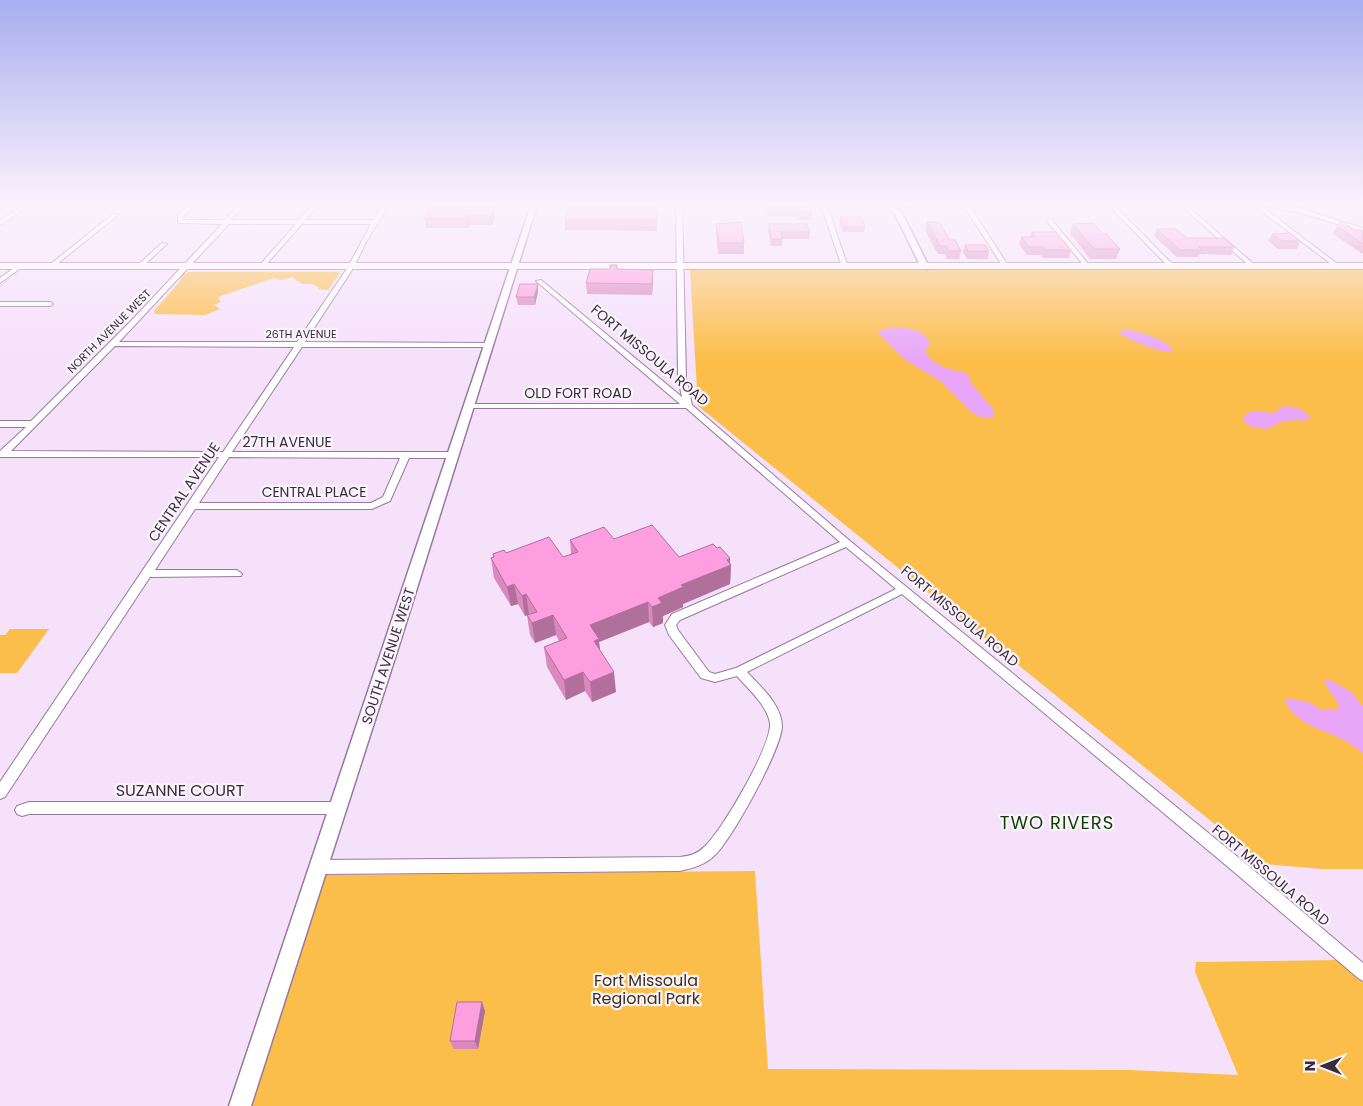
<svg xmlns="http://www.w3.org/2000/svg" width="1363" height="1106" viewBox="0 0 1363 1106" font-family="Poppins,sans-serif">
<rect width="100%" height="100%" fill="#f6e1fb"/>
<g fill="#fbbe4b">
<polygon points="690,270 1363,270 1363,869 1322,869 1264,864 698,406"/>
<polygon points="188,272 336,272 340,273 328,290 318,289 319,288 313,284 302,284 292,277 281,280 274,278 218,297 221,302 214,305 220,309 205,315 155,314 154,311 180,281 182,275"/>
<polygon points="10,629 49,629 17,673 0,673 0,635 5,635"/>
<polygon points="755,871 768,1069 1130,1070 1238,1075 1195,972 1196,962 1338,960 1363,982 1363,1106 251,1106 324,875"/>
</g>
<g fill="#e9a6f9">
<path d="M900 327C913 330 924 330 930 343L925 351C932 366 952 370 967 373L972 384 994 410V418H982L971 412 940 381 904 359 878 333 883 329Z"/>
<path d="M1127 329C1140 333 1167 338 1173 352 1163 354 1125 339 1119 332Z"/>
<path d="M1284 406C1295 407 1303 408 1310 417L1308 420 1283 421 1267 429 1251 427 1242 419 1250 411 1274 413Z"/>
<path d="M1328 679 1350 691 1363 706V753C1358 749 1352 745 1347 742 1325 729 1296 726 1285 701L1288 698 1311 703 1321 710 1337 709 1339 705C1335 696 1327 690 1324 680Z"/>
</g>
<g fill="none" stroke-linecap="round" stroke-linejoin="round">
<g stroke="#e9a6f9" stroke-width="1">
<polyline points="14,275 16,274"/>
<polyline points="0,286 9,279"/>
</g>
<g stroke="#9978a0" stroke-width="2">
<g id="minor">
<polygon points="25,205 31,205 0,225 0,220"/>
<path d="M190 205 193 207 184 216 183 220H224L240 205H246L230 220H299L312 205H318L305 220H373L383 205H389L366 242 354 267 305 342 489 343 493 345 489 347H302L232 452H453L457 455 453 458H409L390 501 372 509H195L155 570H237L242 574 241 576 150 577 5 797 0 799V782L219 457H0V451L26 427H0V421H31L131 321 222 224 178 223V215ZM229 224H296L259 266 258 267 261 269 263 268 302 224H371L348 267 297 342H119ZM115 346 294 347 223 452 11 451ZM229 457 400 458 383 497 371 503H199Z"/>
<path d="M676 205H682L686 378 692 405 850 541 1244 862 1363 963V981L1358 978 1234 872 902 594 747 672C760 686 782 705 782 726 782 748 732 839 715 855 705 865 693 868 680 871L318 874 313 872 311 867 313 862 318 860 680 857C690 856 697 854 704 847 722 831 772 745 770 723 767 705 748 689 737 676L715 682 701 678 669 635 665 625 672 614 840 542 686 408H469L465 406 469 404H680L536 281 541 280 682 397 678 378ZM846 547 896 589 736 668 715 674 709 672 678 630 676 625 680 620Z"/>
<polygon points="821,205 827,205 848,267 847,268 842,267"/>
<polygon points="897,205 910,205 907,207"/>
<polygon points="963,205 969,205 1009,267 1008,268 1004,268"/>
<polygon points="1108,205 1114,205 1174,266 1174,268 1170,268"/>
<polygon points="1180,205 1186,205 1256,266 1256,268 1252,268"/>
<polygon points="1253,205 1272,205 1299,208 1363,228 1363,232 1298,212 1261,206 1340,266 1341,267 1338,269"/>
<polygon points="113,214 118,215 52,268 48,268 48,266"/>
<polygon points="1047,219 1051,219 1090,266 1090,268 1086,268 1047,221"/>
<polygon points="162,243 167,244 142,267 138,267 138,265"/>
<polygon points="17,266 22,267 0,283 0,278"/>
<polygon points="0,302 50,302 53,304 50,306 0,306"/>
<polygon points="29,802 338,802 343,804 345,808 343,812 338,814 29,814 22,816 17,814 15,810 17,806"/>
</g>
</g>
<g stroke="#9978a0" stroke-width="3">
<g id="tertiary">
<polygon points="531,205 537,205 401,639 251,1106 229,1106"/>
<polygon points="887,205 893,205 902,213 929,267 928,269 921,267 895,214 888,207"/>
</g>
</g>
<g stroke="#9978a0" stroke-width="2">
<rect id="trunk" x="0" y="263" width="1363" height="6"/>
</g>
<use href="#minor" fill="#fff" fill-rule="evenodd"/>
<use href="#tertiary" fill="#fff" fill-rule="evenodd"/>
<use href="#trunk" fill="#fff" fill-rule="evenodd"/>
</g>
<g fill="#da89bf">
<polygon points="432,205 491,205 491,208 494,208 495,218 492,225 469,225 468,228 426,228 424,218"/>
<polygon points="657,205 657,231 565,230 565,220"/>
<polygon points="766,205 809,205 812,212 811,220 800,220 791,216 767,216 765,209"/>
<polygon points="840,217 865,227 864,232 843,232 839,222"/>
<polygon points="927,222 961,251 959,259 947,259 945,254 938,254 925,230"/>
<polygon points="716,224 744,243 744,254 718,254 716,234"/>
<polygon points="769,224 810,232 809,239 782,239 782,246 771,246 768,231"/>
<polygon points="1073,224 1103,234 1120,249 1116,259 1090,259 1070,233"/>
<polygon points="1337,226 1363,231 1363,253 1361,253 1333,234"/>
<polygon points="1157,229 1187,238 1234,247 1231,255 1200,254 1198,257 1177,257 1154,236"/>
<polygon points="1032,232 1071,250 1069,258 1043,258 1041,255 1027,255 1019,244 1021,237 1030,237"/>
<polygon points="1272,234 1300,241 1297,249 1278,249 1268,241"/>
<polygon points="965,245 989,251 988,259 967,259 963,252"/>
<polygon points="617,265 618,269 653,281 652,295 587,294 586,283 610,269"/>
<polygon points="538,284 538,292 535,305 518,305 516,297"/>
<polygon points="614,539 679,557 717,548 730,558 730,563 731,565 730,584 683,604 683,607 663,616 663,623 653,627 649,622 599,642 600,650 616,692 592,702 585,691 566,700 547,667 544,647 559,641 556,635 535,643 530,635 527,615 529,615 525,616 518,604 511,606 494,578 491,558 493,558 493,554 506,553 563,557 571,554 570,540"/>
<polygon points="485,1011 478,1049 454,1049 450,1041"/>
</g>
<g fill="#b16f9b">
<polygon points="487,205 491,205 492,207 488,215 485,208"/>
<polygon points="494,208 495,218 492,225 491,215"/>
<polygon points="467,215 469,225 468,228 466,218"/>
<polygon points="653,270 653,281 652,295 652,284"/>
<polygon points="538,284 538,292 535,305 534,297"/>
<polygon points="730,558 730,565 731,565 730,584 683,604 683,607 663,616 663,623 653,627 652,607 658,598 681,585"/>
<polygon points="514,584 518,604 511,606 507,587"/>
<polygon points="526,594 529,614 525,616 522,596"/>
<polygon points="648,602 649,622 599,642 601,659 596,661 590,625"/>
<polygon points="553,615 556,635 535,643 532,623"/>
<polygon points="583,672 585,691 566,700 564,680"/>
<polygon points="614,672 616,692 592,702 590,682"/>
<polygon points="482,1002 485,1011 478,1049 475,1041"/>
</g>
<g fill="#fd9fde" stroke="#b16f9b">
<polygon points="432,205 487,205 485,208 494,208 491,215 467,215 466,218 424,218"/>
<polygon points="568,205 657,205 657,220 565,220"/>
<polygon points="766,205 809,205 812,212 800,212 792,208 767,208"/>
<polygon points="840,217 861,217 865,227 844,227"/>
<polygon points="1341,221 1354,230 1361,230 1363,231 1363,244 1337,226"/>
<polygon points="741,222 744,243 719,243 716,224"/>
<polygon points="927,222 939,222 950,240 955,240 961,251 949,251 946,246 940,246"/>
<polygon points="1093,223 1103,234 1106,234 1120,249 1094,249 1073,224"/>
<polygon points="769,224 807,224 810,232 781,232 782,239 771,239"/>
<polygon points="1157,229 1176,229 1187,238 1224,238 1234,247 1199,247 1202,250 1180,250"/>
<polygon points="1032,232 1056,232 1071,250 1046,250 1043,247 1029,247 1021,237 1035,237"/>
<polygon points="1290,233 1300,241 1282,241 1272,234"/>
<polygon points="965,245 985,245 989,251 968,251"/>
<polygon points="610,265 617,265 617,269 653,270 652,284 586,283 590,269 610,269"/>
<polygon points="520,284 538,284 534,297 516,297"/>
<polygon points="652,525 679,557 713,544 717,548 720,547 730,558 727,560 731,565 681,585 683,587 658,598 662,603 652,607 648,602 590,625 599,639 594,641 614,672 590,682 583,672 564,680 544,647 567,638 553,615 532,623 527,615 537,612 526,594 522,596 514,584 507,587 491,558 494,557 493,554 504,550 506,553 549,537 563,557 578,552 570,540 604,527 614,539"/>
<polygon points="457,1002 482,1002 475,1041 450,1041"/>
</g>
<linearGradient id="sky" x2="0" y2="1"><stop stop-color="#a8aeef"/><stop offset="0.57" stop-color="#fbf2fd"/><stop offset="1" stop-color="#fbf2fd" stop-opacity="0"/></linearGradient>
<rect width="1363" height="359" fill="url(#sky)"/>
<g text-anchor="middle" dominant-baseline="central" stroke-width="4.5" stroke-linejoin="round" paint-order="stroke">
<g font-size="11" fill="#3a2c3d" stroke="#fbf4fc">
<text transform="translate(109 331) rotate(-45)">NORTH AVENUE WEST</text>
<text x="301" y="334">26TH AVENUE</text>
</g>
<g font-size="14" fill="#3a2c3d" stroke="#fbf4fc">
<text transform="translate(650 355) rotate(40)">FORT MISSOULA ROAD</text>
<text x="578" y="393">OLD FORT ROAD</text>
<text x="287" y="442">27TH AVENUE</text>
<text transform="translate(184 492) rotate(-56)">CENTRAL AVENUE</text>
<text x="314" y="492">CENTRAL PLACE</text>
<text transform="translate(960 616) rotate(40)">FORT MISSOULA ROAD</text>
<text transform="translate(388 656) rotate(-72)">SOUTH AVENUE WEST</text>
<text transform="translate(1271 875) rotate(40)">FORT MISSOULA ROAD</text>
</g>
<g font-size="16" fill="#3a2c3d" stroke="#fbf4fc">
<text x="180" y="790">SUZANNE COURT</text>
</g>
<g font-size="16" fill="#3e311b" stroke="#fbf4fc">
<text x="646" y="980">Fort Missoula<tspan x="646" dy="18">Regional Park</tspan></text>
</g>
<g font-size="18" letter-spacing="1" fill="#0f3d02" stroke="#fbf4fc">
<text x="1057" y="822">TWO RIVERS</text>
</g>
</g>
<g transform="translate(1323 1066) rotate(270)" stroke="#fbf4fc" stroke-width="4" paint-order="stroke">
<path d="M0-4L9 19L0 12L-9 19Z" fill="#3a2c3d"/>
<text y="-8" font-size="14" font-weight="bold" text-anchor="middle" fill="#3a2c3d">N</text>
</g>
</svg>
